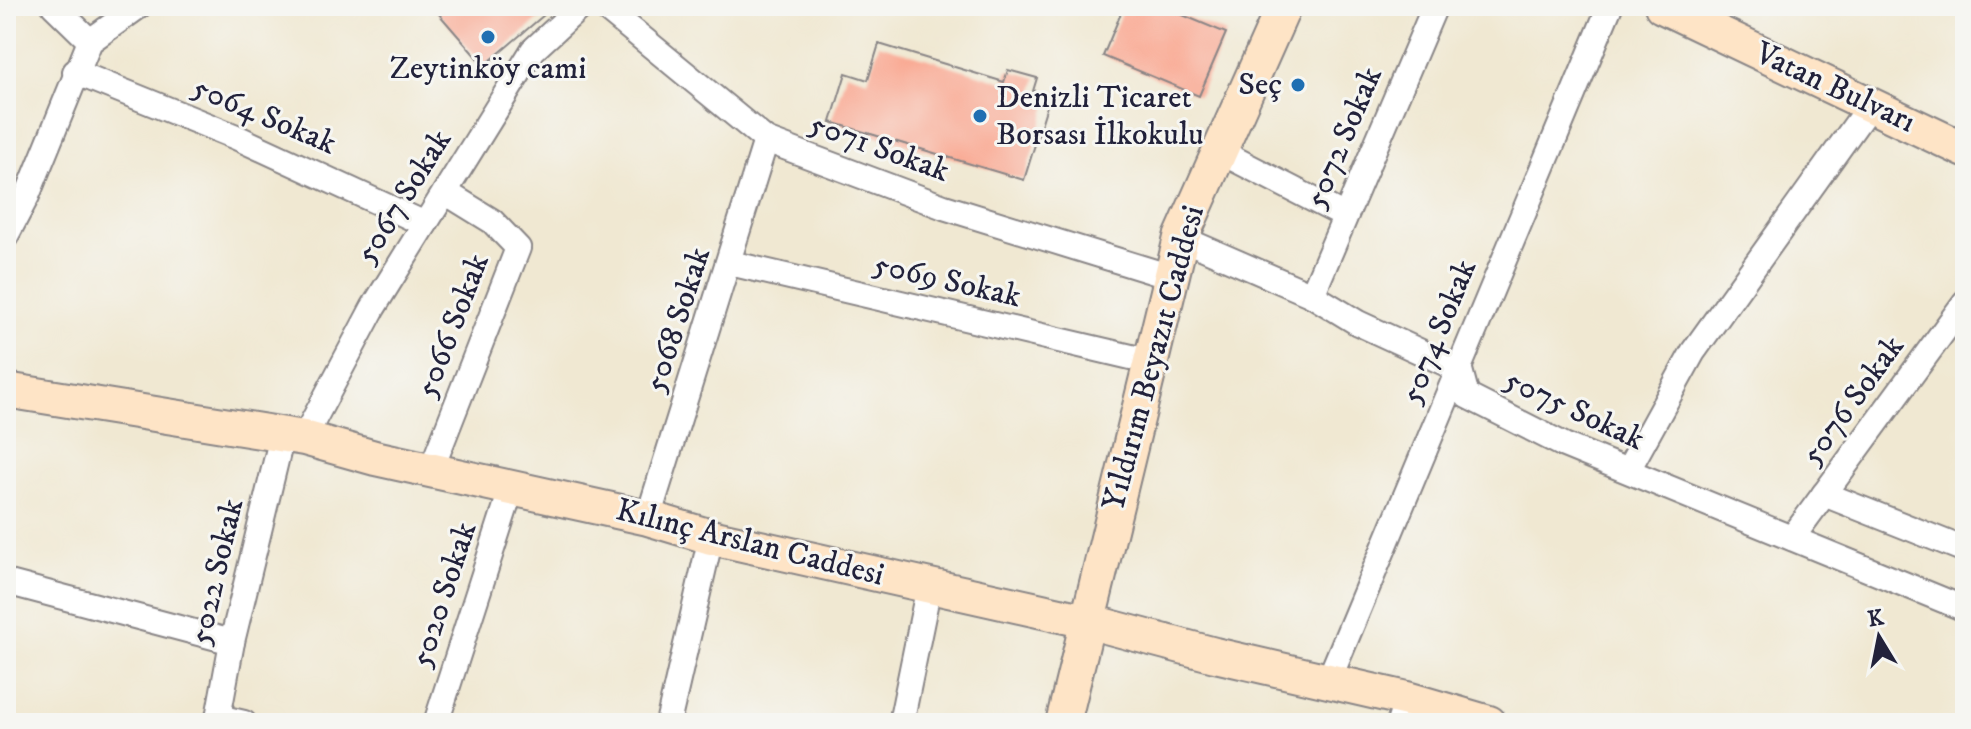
<svg xmlns="http://www.w3.org/2000/svg" width="1971" height="729" viewBox="0 0 1971 729" font-family="'IM FELL DW Pica',serif">
<rect width="100%" height="100%" fill="#f6f6f2"/>
<filter id="ink" filterUnits="userSpaceOnUse"><feTurbulence type="fractalNoise" baseFrequency=".0125" numOctaves="2"/><feDisplacementMap in="SourceGraphic" scale="16" xChannelSelector="R" yChannelSelector="G"/><feConvolveMatrix kernelMatrix="1 2 1 2 8 2 1 2 1" color-interpolation-filters="sRGB"/></filter>
<filter id="wash" filterUnits="userSpaceOnUse"><feTurbulence type="fractalNoise" baseFrequency=".006" numOctaves="4" result="noise"/><feDisplacementMap in="SourceGraphic" scale="32" xChannelSelector="R" yChannelSelector="G"/><feGaussianBlur stdDeviation="1.8" result="paint"/><feColorMatrix in="noise" values="0 0 0 0 0 0 0 0 0 0 0 0 0 0 0 0 0 1.4 0 .05"/><feComposite in="paint" operator="in"/></filter>
<g filter="url(#wash)">
<rect width="100%" height="100%" fill="#f0e8d2"/>
<g id="blocks">
<g fill="#f9a892">
<polygon points="432,6 548,6 551,9 484,66"/>
<polygon points="1124,6 1161,6 1226,33 1199,96 1103,56"/>
<polygon points="879,44 1004,82 1008,70 1037,78 1033,91 1050,96 1024,180 831,122 846,73 868,80"/>
</g>
</g>
</g>
<g filter="url(#ink)">
<use href="#blocks" fill-opacity="0" stroke="#898586" stroke-width="2"/>
<g fill="none" stroke-linecap="round" stroke-linejoin="round">
<g stroke="#898586" stroke-width="28">
<g id="street">
<polyline points="54,6 90,41"/>
<polyline points="603,6 766,140 944,207 1171,277"/>
<polyline points="75,72 236,137 425,224"/>
<polyline points="1217,150 1345,216"/>
<polyline points="6,236 27,196 90,41 139,6"/>
<polyline points="1181,238 1312,295 1358,323 1460,370 1467,396 1564,445 1965,609"/>
<polyline points="730,263 1148,361"/>
<polyline points="1312,295 1435,6"/>
<polyline points="304,438 373,308 533,50 581,6"/>
<polyline points="431,470 518,248 492,221 445,192"/>
<polyline points="1628,470 1693,352 1870,105"/>
<polyline points="1824,494 1965,550"/>
<polyline points="648,518 766,140"/>
<polyline points="1792,538 1965,302"/>
<polyline points="6,582 232,642"/>
<polyline points="1328,682 1610,6"/>
<polyline points="218,717 244,723"/>
<polyline points="217,723 232,642 282,436"/>
<polyline points="436,723 512,487"/>
<polyline points="668,723 711,537"/>
<polyline points="901,723 929,586"/>
<polyline points="1399,723 1407,699"/>
</g>
</g>
<g stroke="#898586" stroke-width="38">
<g id="secondary">
<polyline points="1662,6 1965,150"/>
<polyline points="6,390 304,438 375,458 648,518 711,537 1087,621 1215,655 1407,699 1489,723"/>
<polyline points="1063,723 1181,238 1284,6"/>
</g>
</g>
<use href="#street" stroke="#fff" stroke-width="24"/>
<use href="#secondary" stroke="#fee4c6" stroke-width="34"/>
</g>
</g>
<g fill="#1f6fb2" stroke="#f6f6f2" stroke-width="3">
<circle cx="488" cy="37" r="8"/>
<circle cx="1298" cy="85" r="8"/>
<circle cx="980" cy="116" r="8"/>
</g>
<g text-anchor="middle" dominant-baseline="central" stroke-width="6" stroke-linejoin="round" paint-order="stroke">
<g font-size="32" fill="#22223b" stroke="#f6f6f2">
<text x="488" y="69">Zeytinköy cami</text>
<text x="1282" y="85" text-anchor="end">Seç</text>
<text x="996" y="98" text-anchor="start">Denizli Ticaret<tspan x="996" dy="37">Borsası İlkokulu</tspan></text>
</g>
<g font-size="32" fill="#22223b" stroke="#f6f6f2">
<text transform="translate(1835 88) rotate(25)">Vatan Bulvarı</text>
<text transform="translate(264 116) rotate(23)">5064 Sokak</text>
<text transform="translate(1344 138) rotate(-67)">5072 Sokak</text>
<text transform="translate(879 148) rotate(20)">5071 Sokak</text>
<text transform="translate(404 197) rotate(-58)">5067 Sokak</text>
<text transform="translate(947 281) rotate(13)">5069 Sokak</text>
<text transform="translate(678 320) rotate(-72)">5068 Sokak</text>
<text transform="translate(453 326) rotate(-69)">5066 Sokak</text>
<text transform="translate(1439 332) rotate(-68)">5074 Sokak</text>
<text transform="translate(1154 358) rotate(-75)">Yıldırım Beyazıt Caddesi</text>
<text transform="translate(1853 401) rotate(-54)">5076 Sokak</text>
<text transform="translate(1574 410) rotate(25)">5075 Sokak</text>
<text transform="translate(750 543) rotate(14)">Kılınç Arslan Caddesi</text>
<text transform="translate(217 572) rotate(-77)">5022 Sokak</text>
<text transform="translate(444 595) rotate(-72)">5020 Sokak</text>
</g>
</g>
<rect width="1971" height="729" fill="none" stroke="#f6f6f2" stroke-width="32"/>
<g transform="translate(1879 637) rotate(350)" stroke="#f6f6f2" stroke-width="6" paint-order="stroke">
<path d="M0-6L14 30L0 20L-14 30Z" fill="#22223b"/>
<text y="-12" font-size="22" font-weight="bold" text-anchor="middle" fill="#22223b">K</text>
</g>
</svg>
